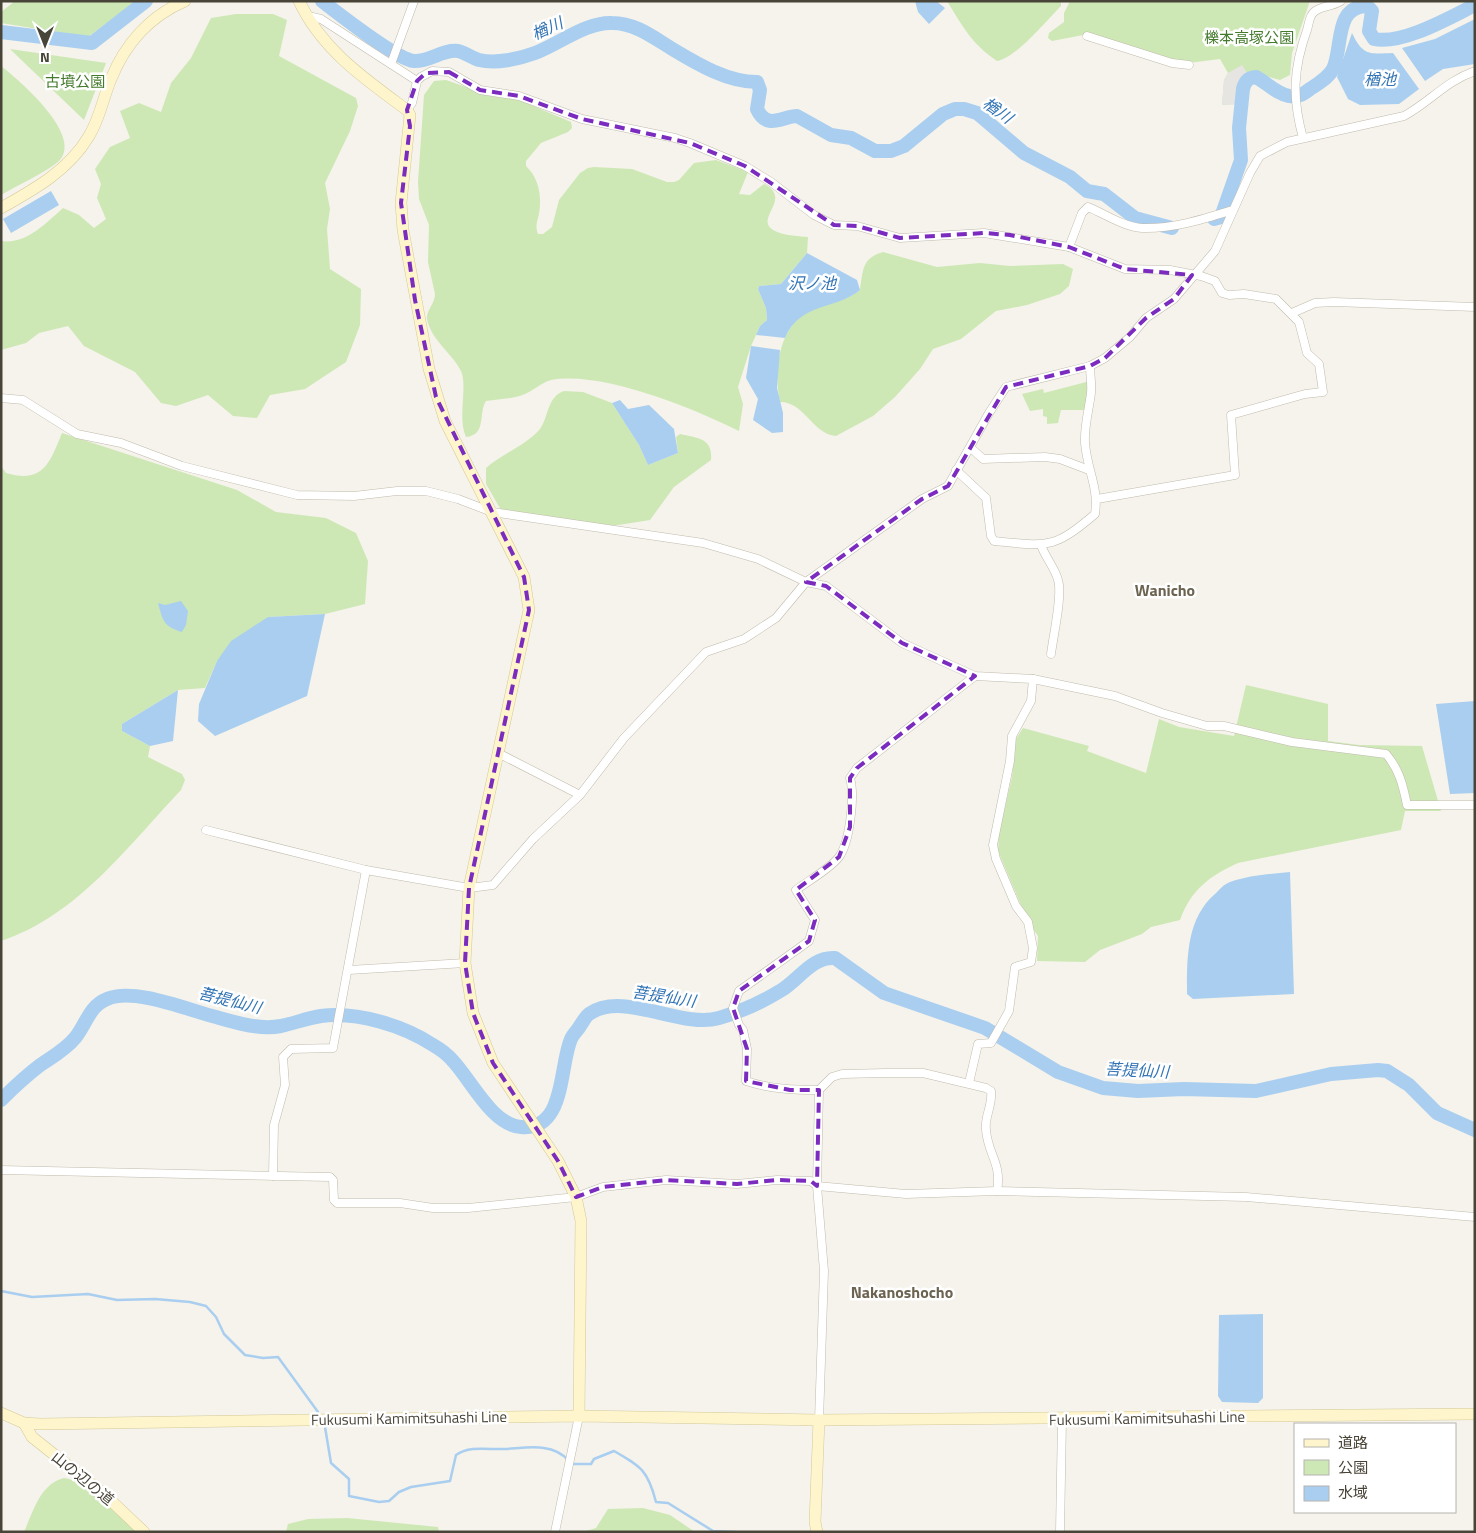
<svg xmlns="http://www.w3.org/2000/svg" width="1476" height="1533" viewBox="0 0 1476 1533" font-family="'Titillium Web','Noto Sans JP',sans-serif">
<rect width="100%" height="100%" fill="#f5f3eb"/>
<g fill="#cde8b5">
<polygon points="15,1 136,1 88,37 1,23 1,12"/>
<path d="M947 1H1061V6C1046 21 1016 58 997 61 972 44 963 27 947 1Z"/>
<polygon points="1070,1 1310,1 1292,53 1290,75 1280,80 1254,73 1238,83 1237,104 1222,105 1224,80 1228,73 1220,59 1188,63 1166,59 1083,35 1052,41 1048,38 1049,33 1064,22 1064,13"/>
<path d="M236 14H273L287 20 279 56 356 98 358 106 350 131 325 183 330 209 327 229 330 269 361 289 360 325 346 362 305 389 270 395 257 418 233 416 208 395 176 406 161 403 135 372 84 346 68 326 39 333 26 343 1 350V241C26 245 46 223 63 208L79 215 94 228 106 219 97 198 101 184 95 169 110 147 130 138 120 111 139 103 161 112 171 83 191 58 211 18Z"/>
<polygon points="10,49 106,63 84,120"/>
<path d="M1 66C19 80 86 137 58 162 43 174 18 185 1 195Z"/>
<path d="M446 80 491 96 519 100 571 122 572 128 568 132 541 143 526 161V166C539 178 542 197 539 214 537 222 535 226 538 234H543L552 227 559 200 580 173 588 168 594 167 632 169 667 182H674L679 180 694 163 716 160 748 172 739 194 750 195 764 184C796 200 746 222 780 233 789 236 799 236 808 237L807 253 781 284 759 286 758 289 766 308 767 320 760 326 751 346 738 387 743 404 739 431C692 408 603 371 551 380 543 382 535 389 527 393 515 399 500 399 486 401 478 413 487 435 466 437 457 418 468 387 461 371 452 353 431 340 427 319 426 310 435 304 435 294L428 262 429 225 419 199 418 182 424 95 434 81Z"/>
<path d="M883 252 937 267 980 263 1010 266 1063 264 1073 269 1069 286 1060 294 1027 305 996 311 961 339 933 349 920 369 895 397 873 416 836 436C812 434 805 402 780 402 773 370 779 325 811 310 829 301 845 302 860 290 863 270 862 258 883 252Z"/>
<polygon points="1090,381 1087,410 1061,410 1058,423 1047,424 1047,417 1043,416 1043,409 1030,411 1022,394 1043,389 1044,393"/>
<path d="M564 391 583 392 612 403 639 445 648 465 678 453 676 437 680 434C698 438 713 438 711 460L674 487 650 520 612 526 501 510 486 484V468C502 454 528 444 540 429 549 416 547 397 564 391Z"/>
<path d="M62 433 237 490 276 512 326 518 356 533 368 561 365 604 325 614 268 617 217 661 205 688 178 690 122 724V731L150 746 148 757 182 774 185 780 181 790C128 846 77 916 1 941V466L6 473C44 484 50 462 62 433Z"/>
<path d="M1246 685 1328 704V741L1359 745 1422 746 1441 811H1405L1401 830 1238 863C1209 876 1191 890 1180 920L1151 927 1142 934 1100 950 1085 962 1037 961 1038 936 1028 922 998 851 999 833 1012 777 1016 739 1023 728 1089 746 1087 751 1146 773 1159 719 1179 727 1234 736Z"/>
<path d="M64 1478C86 1480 124 1516 139 1532H24C33 1512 40 1484 64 1478Z"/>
<polygon points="643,1508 670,1515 695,1532 583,1532 596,1528 608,1509"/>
<polygon points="347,1518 438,1527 439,1532 286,1532 288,1524 308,1519"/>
</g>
<polygon fill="#e7e5e2" points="1242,65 1249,76 1238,83 1237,104 1222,105 1224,80 1228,73"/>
<g fill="#a9cef0">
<polygon points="915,1 936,1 945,8 929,24 918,12"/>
<polygon points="1475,19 1475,64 1443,69 1425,81 1402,48 1435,39"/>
<path d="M1352 33C1363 56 1369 54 1393 53L1419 89 1399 104 1360 105 1348 99 1337 77Z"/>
<polygon points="51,191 59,205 11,233 3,219"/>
<path d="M807 253 857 280 860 290C836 310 800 302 785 338L756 335 760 326 767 320 766 308 758 289 759 286 781 284Z"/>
<polygon points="751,346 780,350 777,388 783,413 783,432 772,433 753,420 758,399 746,378"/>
<polygon points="620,400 628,409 649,405 674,429 678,453 648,465 639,445 612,403"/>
<path d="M181 601 188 611 186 625 182 632C163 626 163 621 158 603L165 605Z"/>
<polygon points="325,614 307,696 215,736 198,721 199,704 217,661 231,641 268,617"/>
<polygon points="178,690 173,741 150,746 122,731 122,724"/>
<polygon points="1475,701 1475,793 1450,794 1436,704"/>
<path d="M1290 872 1294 994 1193 999 1187 994C1187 959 1186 919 1215 894 1219 890 1224 884 1230 882 1249 875 1270 874 1290 872Z"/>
<polygon points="1263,1314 1263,1398 1258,1403 1222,1402 1218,1396 1219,1315"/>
</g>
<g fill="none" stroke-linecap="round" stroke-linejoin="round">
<g stroke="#a9cef0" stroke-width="2.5">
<polyline points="1,1291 32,1297 88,1294 117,1300 155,1299 190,1302 206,1306 216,1317 224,1334 245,1355 263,1358 278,1357 318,1412"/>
<path d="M325 1427 331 1463 349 1479V1496L379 1502 389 1501 399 1492 411 1487 450 1481 456 1455C470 1445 490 1450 505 1449 526 1448 552 1442 568 1460"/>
<path d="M572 1464H591L594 1459 614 1451C642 1467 648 1471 656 1502L668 1503 713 1531 735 1532"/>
</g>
<g stroke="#a9cef0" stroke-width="14">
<path d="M322 1C339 14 396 59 414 61 429 62 443 49 458 51 466 53 472 58 479 60 496 64 519 59 535 53 559 44 586 22 612 23 636 23 654 38 674 50 699 65 728 82 757 82L760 90 757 109C767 131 783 116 797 116L831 135 851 138 875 151H891L904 146 943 114 955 109H964L977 113 1024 153 1070 177 1087 191 1104 194 1135 218 1172 228"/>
<polyline points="1,32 92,43 146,1"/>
<path d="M1214 219 1221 217 1241 160 1239 128 1243 89C1245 81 1248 78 1256 77 1267 83 1277 94 1289 96 1298 98 1303 94 1310 89 1318 84 1328 78 1333 69 1343 48 1334 6 1367 6L1372 11 1369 31 1374 39C1402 45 1449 18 1475 5"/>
<path d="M1 1100C13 1088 26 1076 39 1066 52 1057 65 1050 75 1038 86 1025 89 1006 107 999 134 987 188 1010 216 1017 237 1023 260 1030 281 1026 295 1023 308 1018 321 1016 357 1011 404 1026 433 1045 440 1049 448 1055 453 1061 471 1080 492 1125 521 1127 566 1131 559 1066 571 1039 573 1034 578 1030 580 1026 583 1022 585 1017 589 1014 623 990 681 1029 719 1018 740 1012 762 1002 780 991 798 981 812 956 835 958L884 993 985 1028 1058 1072 1103 1088 1138 1091 1184 1089 1256 1091 1331 1074 1378 1070 1387 1071 1409 1085 1437 1113 1475 1130"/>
</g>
<g stroke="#c1bbad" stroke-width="9">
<g id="street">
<polyline points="308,16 321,19 417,81"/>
<polyline points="1087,36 1172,63 1189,65"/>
<polyline points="391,64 414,1"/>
<path d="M407 110 412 103 417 81 421 77 432 71 449 72 480 90 519 96 582 119 675 138 690 143 745 166 771 182 814 215 834 225 857 226 900 238 984 233 1069 247 1082 213 1088 207C1105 214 1124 227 1142 228 1173 229 1204 219 1233 210"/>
<path d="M1303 138C1292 98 1293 69 1307 30 1309 24 1309 16 1314 12 1322 5 1330 8 1341 1"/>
<polyline points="1069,247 1125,269 1170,270 1201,276 1215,281 1222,293 1229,295 1244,294 1276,299 1299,322 1307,353 1319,364 1323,392 1305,394 1231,415 1235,475 1097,499"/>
<polyline points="1292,313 1315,303 1334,302 1475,307"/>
<path d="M1 398 23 400 77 434 121 443 182 466 297 495 354 496 397 491H426L458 499 492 512 703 543 758 559 806 582 826 586 902 643 975 676 1033 679 1115 696 1162 713 1207 726H1224L1292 742 1386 754C1399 769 1403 785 1407 805H1475"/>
<polyline points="971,448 983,459 1045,457 1060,459 1089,470"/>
<path d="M956 470 986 498 991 536 994 541C1047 546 1053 550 1095 514 1099 487 1087 470 1085 443 1084 426 1089 410 1091 393 1092 384 1090 375 1090 366"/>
<path d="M1041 545C1045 557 1055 568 1058 580 1063 594 1053 637 1051 654"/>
<polyline points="498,753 580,795"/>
<path d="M206 830 366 870 469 888 493 885 533 839 580 795 624 738 706 652 744 639 776 618 806 582 922 499 948 486 989 413 1006 387 1090 366 1105 358 1130 337 1146 318 1174 299 1215 251 1250 173 1260 156 1287 142 1404 116C1430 102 1446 81 1475 71"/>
<polyline points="349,970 465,963"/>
<polyline points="969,1083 978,1044 991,1043 1009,1011 1015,967 1031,962 1033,948 1028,922 1016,906 996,859 993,845 1010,761 1012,736 1031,701 1033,679"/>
<path d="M819 1090C794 1090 770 1089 746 1081L747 1049 743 1030 739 1025 733 1008 739 991 809 941 815 920 796 890C808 881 831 868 839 857 850 842 855 795 850 778L857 768 975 676"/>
<polyline points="1,1170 330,1177 333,1180 334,1200 337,1203 400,1203 433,1208 468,1208 576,1197 603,1187 666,1180 737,1184 777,1180 811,1181 817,1186 906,1194 997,1191 1246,1197 1475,1217"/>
<polyline points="273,1176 274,1125 285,1085 283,1057 291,1049 333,1048 366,870"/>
<path d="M819 1420 824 1271 817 1186 819 1090 832 1077 842 1074 886 1073H923L986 1088 991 1091C993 1105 984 1117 986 1130 988 1155 1002 1163 997 1191"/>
<polyline points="555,1532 579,1416"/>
<polyline points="1060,1532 1062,1419"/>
</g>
</g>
<g stroke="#d4c99b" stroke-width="12">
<g id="secondary">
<path d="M299 1C322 50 365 79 407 110L410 115 401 203 403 230 429 369 445 421 524 577 529 610 469 888 465 963 473 1013 493 1063 558 1161 576 1197 581 1221 579 1416"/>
<path d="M1 208C35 189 69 170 89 136 100 118 103 98 111 79 125 44 150 16 185 1"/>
<polyline points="1,1413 24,1423 40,1424 579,1416 819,1420 1475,1414"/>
<polyline points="24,1423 32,1437 105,1495 144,1532"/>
<polyline points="817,1532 815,1522 819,1420"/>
</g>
</g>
<use href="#street" stroke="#fff" stroke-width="8"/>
<use href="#secondary" stroke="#fef5cc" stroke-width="11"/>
</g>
<path fill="none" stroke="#7b2cbf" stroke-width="4" stroke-dasharray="10 6" stroke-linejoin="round" d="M449 72 480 90 519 96 582 119 690 143 745 166 834 225 857 226 900 238 984 233 1010 235 1069 247 1125 269 1192 275 1174 299 1146 318 1105 358 1090 366 1006 387 948 486 922 499 806 582 826 586 902 643 975 676 857 768 850 778V827L839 857 796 890 815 920 809 941 739 991 733 1008 747 1049 746 1081 790 1090H819L817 1186 811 1181 777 1180 737 1184 666 1180 603 1187 576 1197 558 1161 493 1063 473 1013 465 963 469 888 529 610 524 577 436 397 415 300 401 203 410 126 407 110 417 81 426 73Z"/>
<g text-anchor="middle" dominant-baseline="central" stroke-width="5" stroke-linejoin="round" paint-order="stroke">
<g font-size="15" fill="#447b2c" stroke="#fff">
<text x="1249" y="37">櫟本高塚公園</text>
<text x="75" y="81">古墳公園</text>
</g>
<g font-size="15" fill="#494438" stroke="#fff">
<text transform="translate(409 1418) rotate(-1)">Fukusumi Kamimitsuhashi Line</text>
<text transform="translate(1147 1418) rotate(-1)">Fukusumi Kamimitsuhashi Line</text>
<text transform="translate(83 1478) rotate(39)">山の辺の道</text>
</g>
<g font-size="16" font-style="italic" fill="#3274b5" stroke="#fff">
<text transform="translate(547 28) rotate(-24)">楢川</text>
<text x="1380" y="79">楢池</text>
<text transform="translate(998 110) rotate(36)">楢川</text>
<text x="812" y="283">沢ノ池</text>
<text transform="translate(664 996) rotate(9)">菩提仙川</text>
<text transform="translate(230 1000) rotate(14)">菩提仙川</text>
<text transform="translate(1137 1070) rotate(3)">菩提仙川</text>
</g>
<g font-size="16" font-weight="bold" fill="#6c6350" stroke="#fff">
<text x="1165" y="590">Wanicho</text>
<text x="902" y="1292">Nakanoshocho</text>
</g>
</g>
<rect width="1476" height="1533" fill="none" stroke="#494438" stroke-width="5"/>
<rect x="1294" y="1423" width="162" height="90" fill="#ffffff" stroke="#b6b4af"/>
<rect x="1304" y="1439" width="25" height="8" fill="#fef5cc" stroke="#b6b4af"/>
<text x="1338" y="1448" font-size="15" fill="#494438">道路</text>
<rect x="1304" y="1460" width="25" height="15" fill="#cde8b5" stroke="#b6b4af"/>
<text x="1338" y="1473" font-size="15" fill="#494438">公園</text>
<rect x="1304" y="1486" width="25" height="15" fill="#a9cef0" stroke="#b6b4af"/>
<text x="1338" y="1498" font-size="15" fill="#494438">水域</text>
<g transform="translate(45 45) rotate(180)" stroke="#ffffff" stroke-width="4" paint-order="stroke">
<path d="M0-4L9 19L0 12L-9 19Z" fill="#494438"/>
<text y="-8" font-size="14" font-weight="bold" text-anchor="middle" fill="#494438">N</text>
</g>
</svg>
